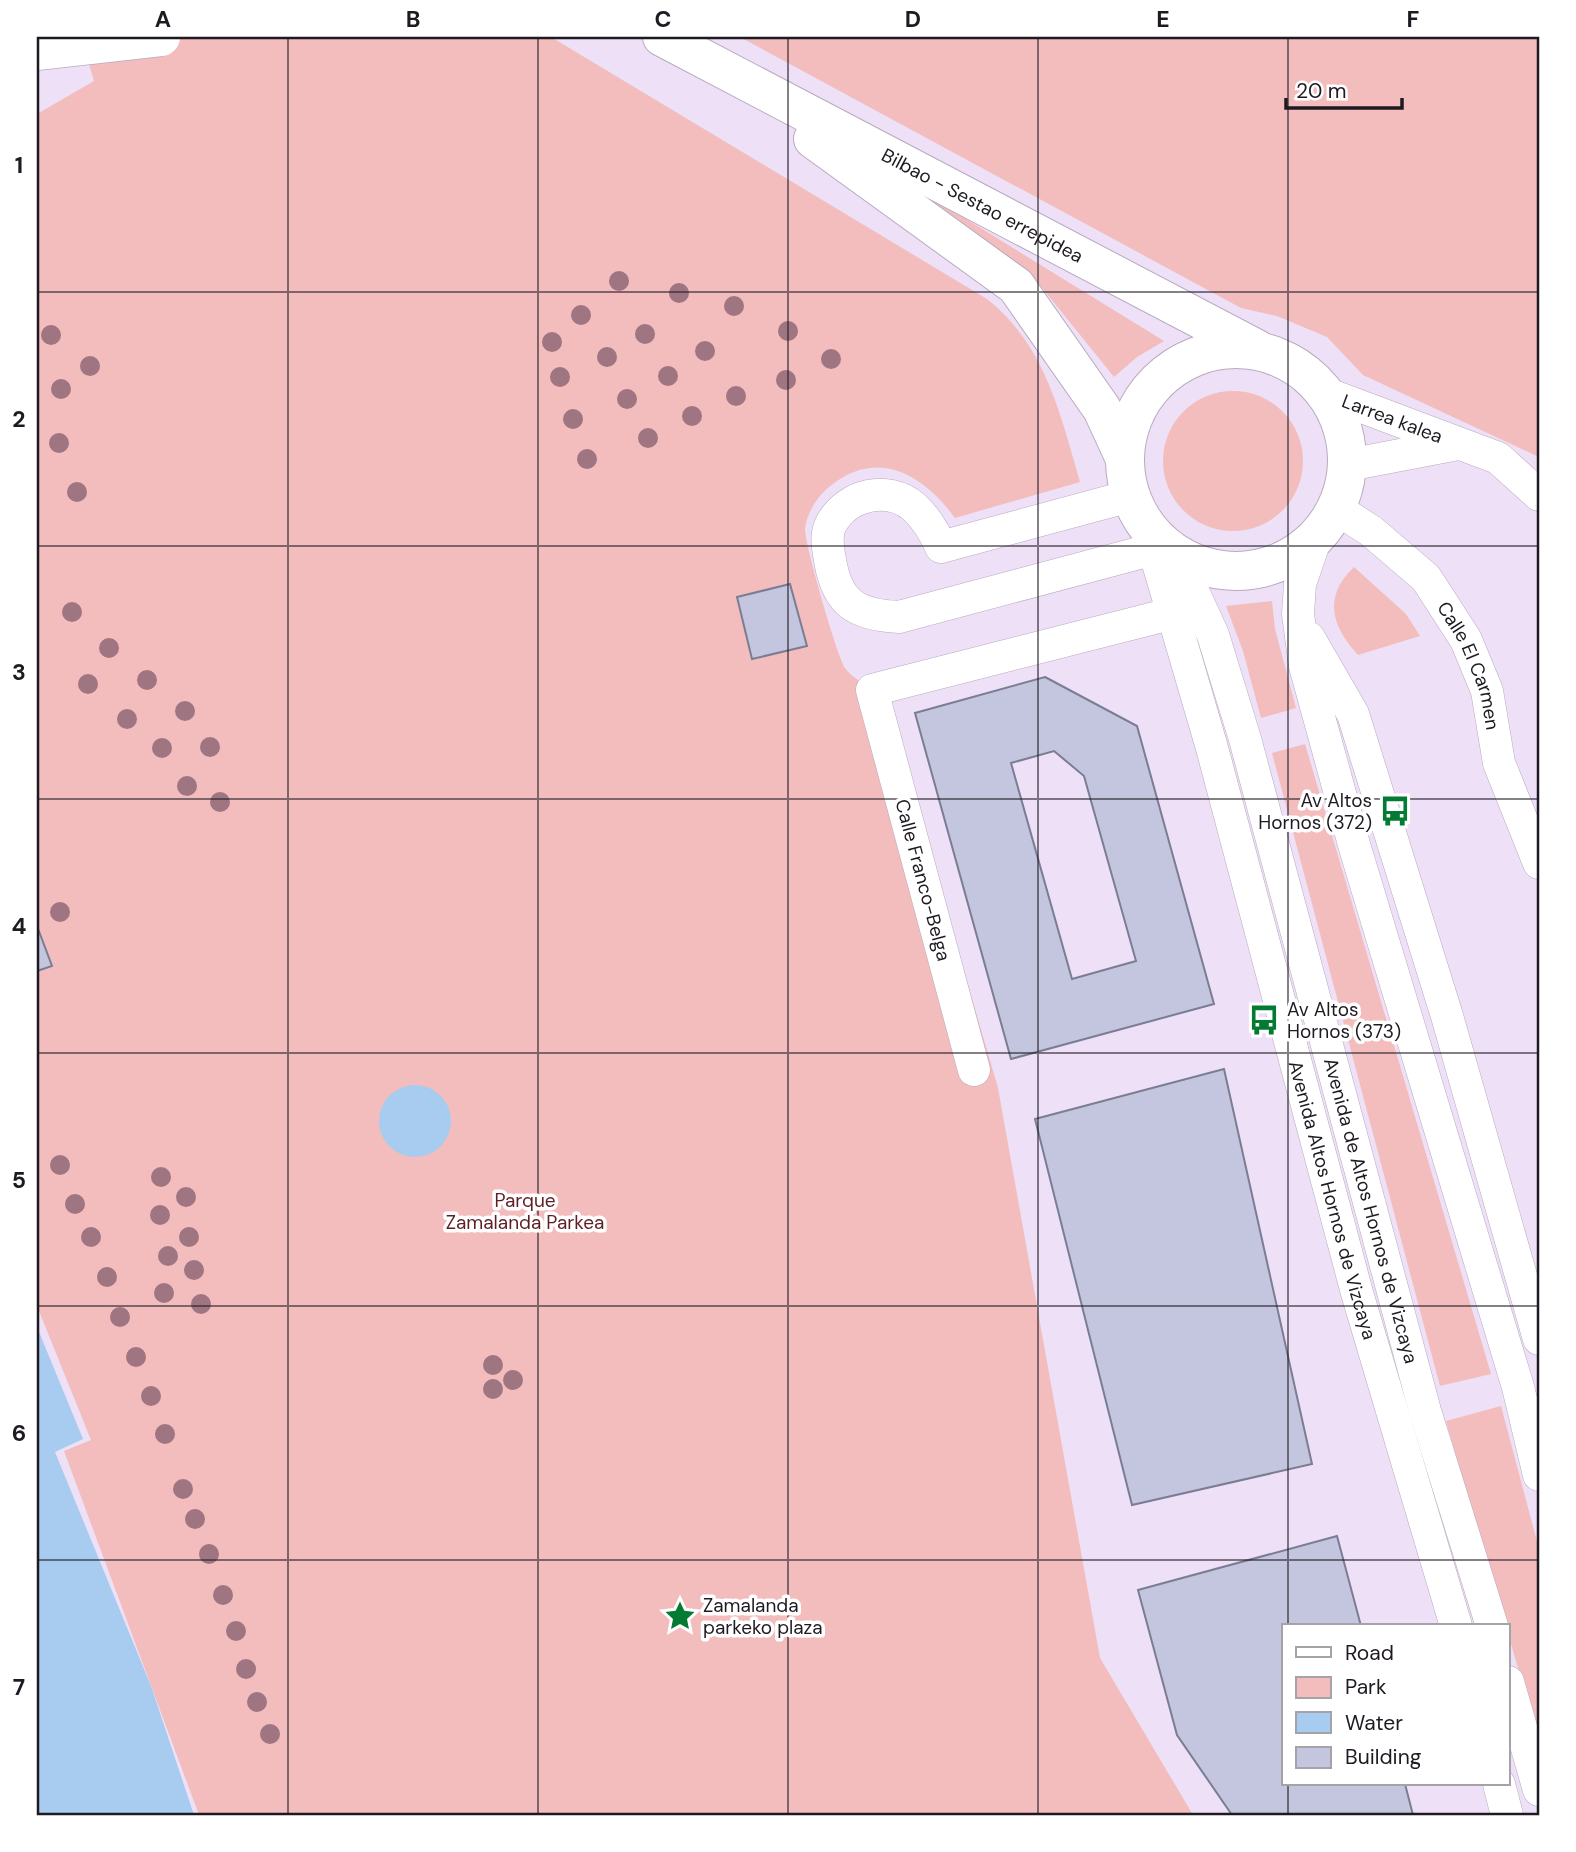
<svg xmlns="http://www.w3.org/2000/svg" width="1576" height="1852" viewBox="0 0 1576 1852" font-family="'DM Sans',sans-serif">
<rect width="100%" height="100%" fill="#eee0f6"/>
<g fill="#f2bdbc">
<path d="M81 37H551L987 299C1045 345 1060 413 1080 482L955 518C923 474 877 447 829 487 817 497 807 513 805 528 804 542 837 656 845 668 852 679 873 688 884 696L998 1088 1100 1658 1193 1815H199L64 1451 91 1440 37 1306V114L94 81Z"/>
<polygon points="740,37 1539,37 1539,457 1363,375 1327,337 1277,316 1241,308"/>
<polygon points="849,147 1164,341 1137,357 1114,377 1035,279"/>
<circle cx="1233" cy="461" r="70"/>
<path d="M1354 567 1406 614 1420 636 1358 655C1331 626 1323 596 1354 567Z"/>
<polygon points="1272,601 1275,629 1296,708 1261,718 1243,651 1226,606"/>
<polygon points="1305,744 1491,1374 1440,1386 1272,753"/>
<polygon points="1501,1406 1539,1549 1539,1740 1446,1421"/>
</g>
<g fill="#a7ccf0">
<circle cx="415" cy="1121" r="36"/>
<polygon points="37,1327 83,1439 55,1452 151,1686 194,1815 37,1815"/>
</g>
<g fill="#c3c6de" stroke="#7a7d93" stroke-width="2" fill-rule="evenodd">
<polygon points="790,584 807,646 752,659 737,597"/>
<path d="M1045 677 1137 726 1214 1004 1011 1059 915 713ZM1054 751 1084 776 1136 961 1072 979 1011 763Z"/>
<polygon points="37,926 52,966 37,971"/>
<polygon points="1224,1069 1312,1464 1132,1505 1035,1119"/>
<polygon points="1337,1536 1361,1626 1284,1626 1284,1784 1405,1784 1413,1815 1232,1815 1177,1735 1138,1590"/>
</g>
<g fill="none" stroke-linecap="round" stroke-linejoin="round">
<g stroke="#b8aabf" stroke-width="33">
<g id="street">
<path id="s1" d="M1325 393 1498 458 1539 495"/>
<polyline points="1348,465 1458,444"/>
<path d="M1130 496 941 547C934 531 927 519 914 507 888 485 847 494 831 524 825 535 828 548 830 560 837 604 857 615 899 617L1154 549"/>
<path id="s2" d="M1337 509 1371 531 1426 578 1466 640 1487 691 1499 763 1539 863"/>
<path id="s3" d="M1148 529 1212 748 1357 1293 1456 1626"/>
<polyline points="1315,540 1300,584 1298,614 1305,666 1355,848 1518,1387 1539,1475"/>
<path id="s4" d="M1176 554 1213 635 1245 739 1425 1411 1492 1626"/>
<polyline points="1309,638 1353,714 1447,1016 1539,1339"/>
<polyline points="974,1070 872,690 1174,613"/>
<polyline points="1508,1682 1539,1790"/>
<polyline points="1499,1784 1507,1815"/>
</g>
</g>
<g stroke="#b8aabf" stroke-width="40">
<g id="primary">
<path id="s5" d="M662 37 1257 349"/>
<polyline points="813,139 1016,286 1102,409 1125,459"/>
<circle cx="1236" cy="460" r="111"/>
</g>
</g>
<use href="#street" stroke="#fff" stroke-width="32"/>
<use href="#primary" stroke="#fff" stroke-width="38"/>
<g stroke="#b8aabf" stroke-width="40" stroke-linecap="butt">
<polyline id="highway-bridge" points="37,51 161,37"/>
</g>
<use href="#highway-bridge" stroke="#fff" stroke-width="38"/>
</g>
<g fill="#9f7582">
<circle cx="619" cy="281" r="10"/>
<circle cx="679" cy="293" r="10"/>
<circle cx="734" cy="306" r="10"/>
<circle cx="581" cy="315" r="10"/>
<circle cx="788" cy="331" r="10"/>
<circle cx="645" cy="334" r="10"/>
<circle cx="51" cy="335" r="10"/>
<circle cx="552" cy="342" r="10"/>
<circle cx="705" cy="351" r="10"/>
<circle cx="607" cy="357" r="10"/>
<circle cx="831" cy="359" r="10"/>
<circle cx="90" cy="366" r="10"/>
<circle cx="668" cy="376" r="10"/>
<circle cx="560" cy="377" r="10"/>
<circle cx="786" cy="380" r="10"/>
<circle cx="61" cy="389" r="10"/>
<circle cx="736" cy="396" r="10"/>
<circle cx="627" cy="399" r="10"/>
<circle cx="692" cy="416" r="10"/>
<circle cx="573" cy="419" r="10"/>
<circle cx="648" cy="438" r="10"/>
<circle cx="59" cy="443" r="10"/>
<circle cx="587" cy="459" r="10"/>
<circle cx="77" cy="492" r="10"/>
<circle cx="72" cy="612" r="10"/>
<circle cx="109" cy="648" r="10"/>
<circle cx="147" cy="680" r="10"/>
<circle cx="88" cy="684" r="10"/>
<circle cx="185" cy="711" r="10"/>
<circle cx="127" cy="719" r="10"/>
<circle cx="210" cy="747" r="10"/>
<circle cx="162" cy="748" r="10"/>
<circle cx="187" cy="786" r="10"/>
<circle cx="220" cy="802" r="10"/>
<circle cx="60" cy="912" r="10"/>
<circle cx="60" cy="1165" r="10"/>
<circle cx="161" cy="1177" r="10"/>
<circle cx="186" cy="1197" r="10"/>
<circle cx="75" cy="1204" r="10"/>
<circle cx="160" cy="1215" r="10"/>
<circle cx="91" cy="1237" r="10"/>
<circle cx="189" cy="1237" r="10"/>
<circle cx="168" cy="1256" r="10"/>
<circle cx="194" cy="1270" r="10"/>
<circle cx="107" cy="1277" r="10"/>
<circle cx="164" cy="1293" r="10"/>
<circle cx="201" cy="1304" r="10"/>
<circle cx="120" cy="1317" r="10"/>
<circle cx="136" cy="1357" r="10"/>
<circle cx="493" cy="1365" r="10"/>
<circle cx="513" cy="1380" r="10"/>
<circle cx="493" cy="1389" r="10"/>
<circle cx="151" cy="1396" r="10"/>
<circle cx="165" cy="1434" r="10"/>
<circle cx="183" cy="1489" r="10"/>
<circle cx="195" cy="1519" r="10"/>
<circle cx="209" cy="1554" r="10"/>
<circle cx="223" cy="1595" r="10"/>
<circle cx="236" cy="1631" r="10"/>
<circle cx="246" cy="1669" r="10"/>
<circle cx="257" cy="1702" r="10"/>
<circle cx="270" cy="1734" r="10"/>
</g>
<path fill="none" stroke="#1f1a22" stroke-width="2" stroke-opacity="0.55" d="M288 37V1815M538 37V1815M788 37V1815M1038 37V1815M1288 37V1626M37 292H1539M37 546H1539M37 799H1539M37 1053H1539M37 1306H1539M37 1560H1539M1288 1784V1815"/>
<defs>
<g id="bus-bare" transform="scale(2.415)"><path d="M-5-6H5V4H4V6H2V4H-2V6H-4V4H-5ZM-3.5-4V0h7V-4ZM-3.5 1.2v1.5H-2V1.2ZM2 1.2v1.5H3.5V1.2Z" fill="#037b32" stroke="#fff" stroke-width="2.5" paint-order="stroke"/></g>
<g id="sight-bare" transform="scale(2.415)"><path d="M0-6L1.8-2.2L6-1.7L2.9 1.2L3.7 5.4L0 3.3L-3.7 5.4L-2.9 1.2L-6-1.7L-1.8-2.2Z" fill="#037b32" stroke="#fff" stroke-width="2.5" paint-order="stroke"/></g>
</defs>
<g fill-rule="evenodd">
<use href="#bus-bare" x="1395" y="811"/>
<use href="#bus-bare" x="1264" y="1020"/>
<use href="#sight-bare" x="680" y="1616"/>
</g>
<g text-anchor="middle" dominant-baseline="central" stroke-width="7" stroke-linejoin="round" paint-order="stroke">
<g font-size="19" fill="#1f1a22" stroke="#fff">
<text stroke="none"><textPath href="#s5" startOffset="362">Bilbao - Sestao errepidea</textPath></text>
<text stroke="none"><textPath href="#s1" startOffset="72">Larrea kalea</textPath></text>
<text stroke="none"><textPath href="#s2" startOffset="212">Calle El Carmen</textPath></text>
<text transform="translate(923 880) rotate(75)">Calle Franco-Belga</text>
<text stroke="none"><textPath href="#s3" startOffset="696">Avenida Altos Hornos de Vizcaya</textPath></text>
<text stroke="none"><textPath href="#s4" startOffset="686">Avenida de Altos Hornos de Vizcaya</textPath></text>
</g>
<g font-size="19" fill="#1f1a22" stroke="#fff" text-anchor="start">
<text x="1372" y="800" text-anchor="end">Av Altos<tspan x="1372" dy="22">Hornos (372)</tspan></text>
<text x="1287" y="1009">Av Altos<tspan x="1287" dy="22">Hornos (373)</tspan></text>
<text x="703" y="1605">Zamalanda<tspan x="703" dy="22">parkeko plaza</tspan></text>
</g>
<g font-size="19" fill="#5e1e23" stroke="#fff">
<text x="525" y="1200">Parque<tspan x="525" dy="22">Zamalanda Parkea</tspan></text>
</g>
</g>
<rect width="1576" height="1852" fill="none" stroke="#ffffff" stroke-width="77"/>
<rect x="1282" y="1624" width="228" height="161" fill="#ffffff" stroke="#a5a3a7" stroke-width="2"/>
<rect x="1296" y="1647" width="35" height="10" fill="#ffffff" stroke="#a5a3a7" stroke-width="2"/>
<text x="1345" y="1660" font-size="21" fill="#1f1a22">Road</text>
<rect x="1296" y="1677" width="35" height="21" fill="#f2bdbc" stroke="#a5a3a7" stroke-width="2"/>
<text x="1345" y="1694" font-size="21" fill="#1f1a22">Park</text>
<rect x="1296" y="1712" width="35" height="21" fill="#a7ccf0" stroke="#a5a3a7" stroke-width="2"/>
<text x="1345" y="1730" font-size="21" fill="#1f1a22">Water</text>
<rect x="1296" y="1747" width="35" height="21" fill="#c3c6de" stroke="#a5a3a7" stroke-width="2"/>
<text x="1345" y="1764" font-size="21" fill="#1f1a22">Building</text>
<path d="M1286 98v10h116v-10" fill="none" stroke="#1f1a22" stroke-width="3.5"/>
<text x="1296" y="98" font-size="21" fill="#1f1a22" stroke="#ffffff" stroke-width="5" paint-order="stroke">20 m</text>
<rect x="38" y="38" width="1500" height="1776" fill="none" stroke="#1f1a22" stroke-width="2.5"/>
<g font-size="23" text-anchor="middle" font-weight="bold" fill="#1f1a22">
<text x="163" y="27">A</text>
<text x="413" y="27">B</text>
<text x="663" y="27">C</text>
<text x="913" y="27">D</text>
<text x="1163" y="27">E</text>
<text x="1413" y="27">F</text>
<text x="19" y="173">1</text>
<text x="19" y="427">2</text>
<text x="19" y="680">3</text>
<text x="19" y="934">4</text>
<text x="19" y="1188">5</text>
<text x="19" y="1441">6</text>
<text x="19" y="1695">7</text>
</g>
</svg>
